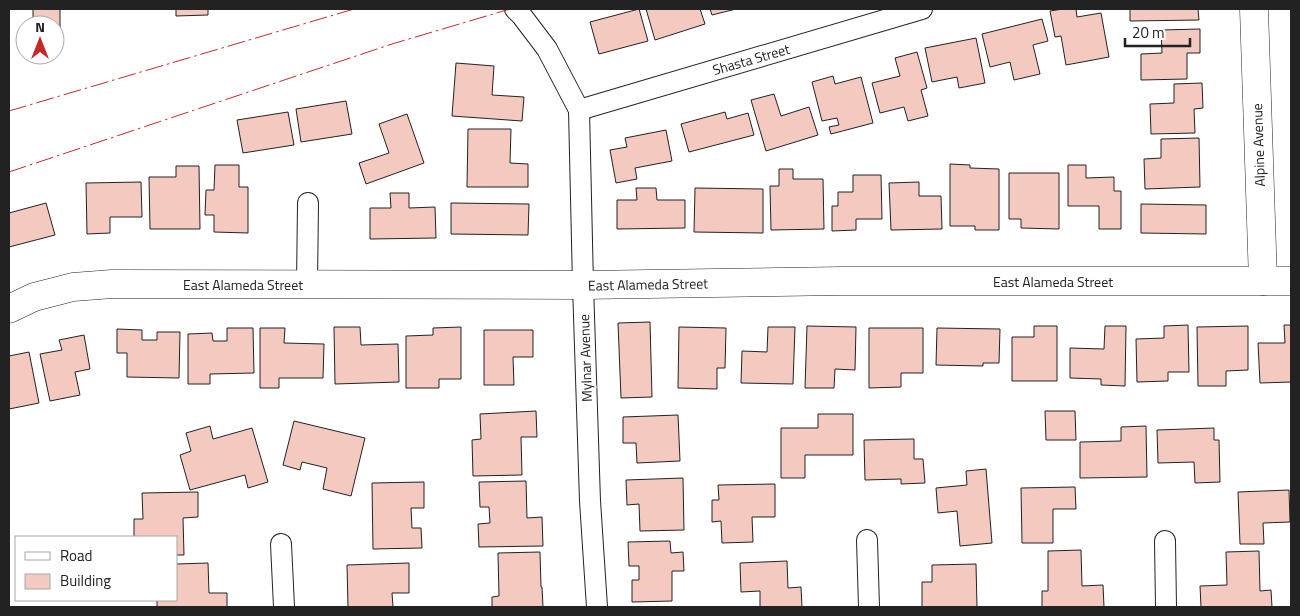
<svg xmlns="http://www.w3.org/2000/svg" width="1300" height="616" viewBox="0 0 1300 616" font-family="'Titillium Web',sans-serif">
<rect width="100%" height="100%" fill="#fff"/>
<g fill="#f3c9c0" stroke="#222">
<polygon points="33,9 60,9 60,32 55,32 55,25 33,25"/>
<polygon points="176,9 208,9 208,15 176,16"/>
<polygon points="639,9 648,41 599,54 590,22"/>
<polygon points="646,9 700,9 705,24 655,40"/>
<polygon points="710,9 736,9 712,15"/>
<polygon points="1063,9 1076,9 1077,17 1101,13 1109,57 1066,65 1061,36 1055,37 1050,11"/>
<polygon points="1130,9 1198,9 1199,20 1130,21"/>
<polygon points="1042,19 1048,41 1033,45 1040,74 1014,80 1010,62 990,67 982,34"/>
<polygon points="1200,29 1200,53 1187,53 1187,79 1141,80 1141,54 1162,53 1161,30"/>
<polygon points="976,38 985,83 959,88 957,77 932,82 925,48"/>
<polygon points="917,52 927,88 921,90 928,116 908,121 904,107 880,113 872,83 900,76 895,58"/>
<polygon points="456,63 494,66 492,95 524,97 522,121 452,116"/>
<polygon points="833,76 835,84 861,77 873,123 831,134 829,127 839,125 837,118 822,121 812,82"/>
<polygon points="1202,83 1203,108 1194,109 1195,133 1151,134 1150,104 1174,103 1174,84"/>
<polygon points="774,94 781,116 809,107 818,135 766,151 751,100"/>
<polygon points="346,101 352,134 301,142 296,109"/>
<polygon points="288,112 294,145 243,153 237,120"/>
<polygon points="725,112 727,119 748,113 754,135 689,152 681,124"/>
<polygon points="407,114 424,163 366,184 359,163 389,153 379,124"/>
<polygon points="468,129 511,129 510,163 528,164 528,187 467,187"/>
<polygon points="666,130 672,161 635,168 637,179 616,183 610,150 627,147 625,138"/>
<polygon points="1199,138 1200,187 1145,189 1144,159 1161,158 1161,139"/>
<polygon points="950,164 970,165 970,168 999,169 999,230 975,230 975,226 950,226"/>
<polygon points="215,165 239,165 239,187 248,187 248,233 214,232 214,215 205,215 206,190 214,190"/>
<polygon points="1068,165 1086,165 1086,178 1114,177 1114,191 1121,191 1121,229 1099,229 1099,206 1068,206"/>
<polygon points="176,166 199,166 200,229 150,229 149,177 176,177"/>
<polygon points="779,169 793,169 793,179 823,179 824,229 771,230 770,186 779,186"/>
<polygon points="1009,173 1059,173 1059,229 1021,228 1021,219 1009,219"/>
<polygon points="853,175 881,175 882,219 856,219 856,230 832,231 832,206 838,206 838,192 853,192"/>
<polygon points="141,182 142,217 110,217 110,233 87,234 86,183"/>
<polygon points="919,182 919,196 941,196 942,229 891,230 889,183"/>
<polygon points="636,188 656,188 657,200 685,200 685,228 617,229 617,200 637,200"/>
<polygon points="695,188 763,189 763,233 694,232"/>
<polygon points="390,193 409,193 409,208 435,207 436,238 370,239 370,208 391,208"/>
<polygon points="46,203 55,235 9,247 9,213"/>
<polygon points="451,203 529,204 528,235 451,234"/>
<polygon points="1141,204 1206,205 1206,234 1141,233"/>
<polygon points="650,322 652,397 621,398 618,323"/>
<polygon points="1188,325 1189,372 1168,372 1168,381 1137,382 1136,339 1164,338 1164,326"/>
<polygon points="1284,325 1291,325 1291,382 1260,383 1258,343 1285,343"/>
<polygon points="807,326 856,327 855,370 835,369 834,388 805,388"/>
<polygon points="1034,326 1057,326 1057,381 1012,381 1012,337 1034,337"/>
<polygon points="1105,326 1126,326 1125,386 1101,385 1101,379 1070,378 1070,348 1104,349"/>
<polygon points="1248,326 1248,370 1226,371 1226,386 1198,386 1197,327"/>
<polygon points="334,327 360,327 361,345 398,344 399,382 335,384"/>
<polygon points="461,327 461,379 439,379 439,388 406,388 406,336 433,335 433,328"/>
<polygon points="679,327 726,328 725,368 717,368 717,389 678,388"/>
<polygon points="768,327 795,327 793,384 741,383 742,351 767,352"/>
<polygon points="227,328 253,328 254,373 210,374 210,384 188,384 188,334 212,333 213,341 227,341"/>
<polygon points="260,328 285,328 284,343 324,344 323,378 279,378 279,388 260,388"/>
<polygon points="869,328 923,328 923,373 901,373 901,387 869,388"/>
<polygon points="937,328 1000,329 999,363 983,363 983,366 936,365"/>
<polygon points="117,329 142,330 142,340 157,340 157,332 180,332 179,378 127,377 127,353 117,353"/>
<polygon points="484,330 533,330 533,357 513,357 514,385 484,385"/>
<polygon points="84,335 90,369 75,372 80,395 50,401 40,354 62,350 59,340"/>
<polygon points="29,352 39,403 9,409 9,356"/>
<polygon points="536,411 537,437 521,437 522,475 473,476 472,440 481,439 480,414"/>
<polygon points="1045,411 1075,411 1076,440 1046,440"/>
<polygon points="818,414 853,414 853,455 805,455 805,478 781,478 781,428 818,428"/>
<polygon points="678,415 680,461 637,463 636,443 623,443 623,417"/>
<polygon points="294,421 365,438 351,496 323,489 327,468 302,462 300,470 283,465"/>
<polygon points="210,426 213,439 252,428 268,482 248,488 245,475 190,490 180,455 191,451 186,433"/>
<polygon points="1146,426 1147,477 1080,478 1080,442 1121,441 1121,427"/>
<polygon points="1214,428 1214,440 1219,440 1220,482 1195,483 1194,462 1158,463 1157,430"/>
<polygon points="914,439 914,459 923,459 925,483 901,484 901,479 865,480 864,440"/>
<polygon points="986,469 992,543 960,546 957,511 938,513 936,488 967,485 966,471"/>
<polygon points="683,478 684,530 640,531 639,504 627,505 626,480"/>
<polygon points="526,481 527,518 542,517 543,546 479,547 478,524 490,523 489,507 480,507 479,482"/>
<polygon points="424,482 424,508 411,508 412,528 421,528 422,548 373,549 372,483"/>
<polygon points="775,484 775,517 752,517 753,542 722,543 721,521 712,522 712,500 719,500 718,485"/>
<polygon points="1075,487 1076,509 1053,509 1053,543 1022,543 1021,488"/>
<polygon points="1289,490 1290,522 1263,523 1264,544 1240,544 1238,492"/>
<polygon points="198,492 198,517 183,518 184,555 176,555 176,537 134,537 134,519 143,519 142,493"/>
<polygon points="670,541 671,553 683,552 684,571 672,571 672,601 632,602 632,580 639,580 639,566 629,566 628,542"/>
<polygon points="1081,550 1082,586 1103,585 1104,607 1042,607 1042,591 1048,591 1048,551"/>
<polygon points="1259,551 1260,591 1271,590 1272,607 1201,607 1200,586 1227,585 1226,552"/>
<polygon points="540,552 541,587 542,587 543,607 492,607 492,597 499,596 498,553"/>
<polygon points="787,561 788,588 801,587 802,607 760,607 760,591 741,592 740,563"/>
<polygon points="208,563 209,593 227,593 227,607 157,607 157,600 176,600 176,564"/>
<polygon points="409,563 409,593 392,593 393,607 348,607 347,565"/>
<polygon points="976,564 977,607 922,607 922,582 932,582 932,565"/>
</g>
<g fill="none" stroke-linecap="round" stroke-linejoin="round">
<g stroke="#222" stroke-width="22">
<g id="street">
<polyline points="515,9 522,16 547,49 579,110 583,285 590,501 597,607"/>
<polyline points="579,110 922,9"/>
<polyline points="307,284 308,203"/>
<polyline points="867,540 869,607"/>
<polyline points="1165,541 1166,607"/>
<polyline points="281,544 284,607"/>
</g>
</g>
<g stroke="#222" stroke-width="29">
<g id="secondary">
<polyline points="1254,9 1263,281"/>
<polyline points="9,309 34,297 73,287 112,284 583,285 842,281 1291,281"/>
</g>
</g>
<use href="#street" stroke="#fff" stroke-width="20"/>
<use href="#secondary" stroke="#fff" stroke-width="28"/>
<g stroke="#c62828" stroke-width="1" stroke-dasharray="18 4 2.5 4" stroke-linecap="butt">
<polyline points="9,111 354,9"/>
<polyline points="9,172 392,44 510,9"/>
</g>
</g>
<g text-anchor="middle" dominant-baseline="central" stroke-width="4" stroke-linejoin="round" paint-order="stroke">
<g font-size="14" fill="#222" stroke="#fff">
<text transform="translate(751 59) rotate(-16)">Shasta Street</text>
<text transform="translate(1258 145) rotate(-92)">Alpine Avenue</text>
<text x="1053" y="281">East Alameda Street</text>
<text x="243" y="284">East Alameda Street</text>
<text transform="translate(648 284) rotate(-1)">East Alameda Street</text>
<text transform="translate(585 358) rotate(-92)">Mylnar Avenue</text>
</g>
</g>
<rect width="1300" height="616" fill="none" stroke="#222222" stroke-width="20"/>
<rect x="15" y="536" width="162" height="65" fill="#ffffff" stroke="#a7a7a7"/>
<rect x="25" y="552" width="25" height="8" fill="#ffffff" stroke="#a7a7a7"/>
<text x="60" y="561" font-size="15" fill="#222222">Road</text>
<rect x="25" y="574" width="25" height="15" fill="#f3c9c0" stroke="#a7a7a7"/>
<text x="60" y="586" font-size="15" fill="#222222">Building</text>
<g transform="translate(40 40)"><circle r="24" fill="#ffffff" stroke="#a7a7a7"/>
<path d="M0-4L9 19L0 12L-9 19Z" fill="#c62828"/>
<text y="-8" font-size="14" font-weight="bold" text-anchor="middle" fill="#222222">N</text>
</g>
<path d="M1125 38v8h65v-8" fill="none" stroke="#222222" stroke-width="2.5"/>
<text x="1132" y="38" font-size="15" fill="#222222" stroke="#ffffff" stroke-width="4" paint-order="stroke">20 m</text>
</svg>
